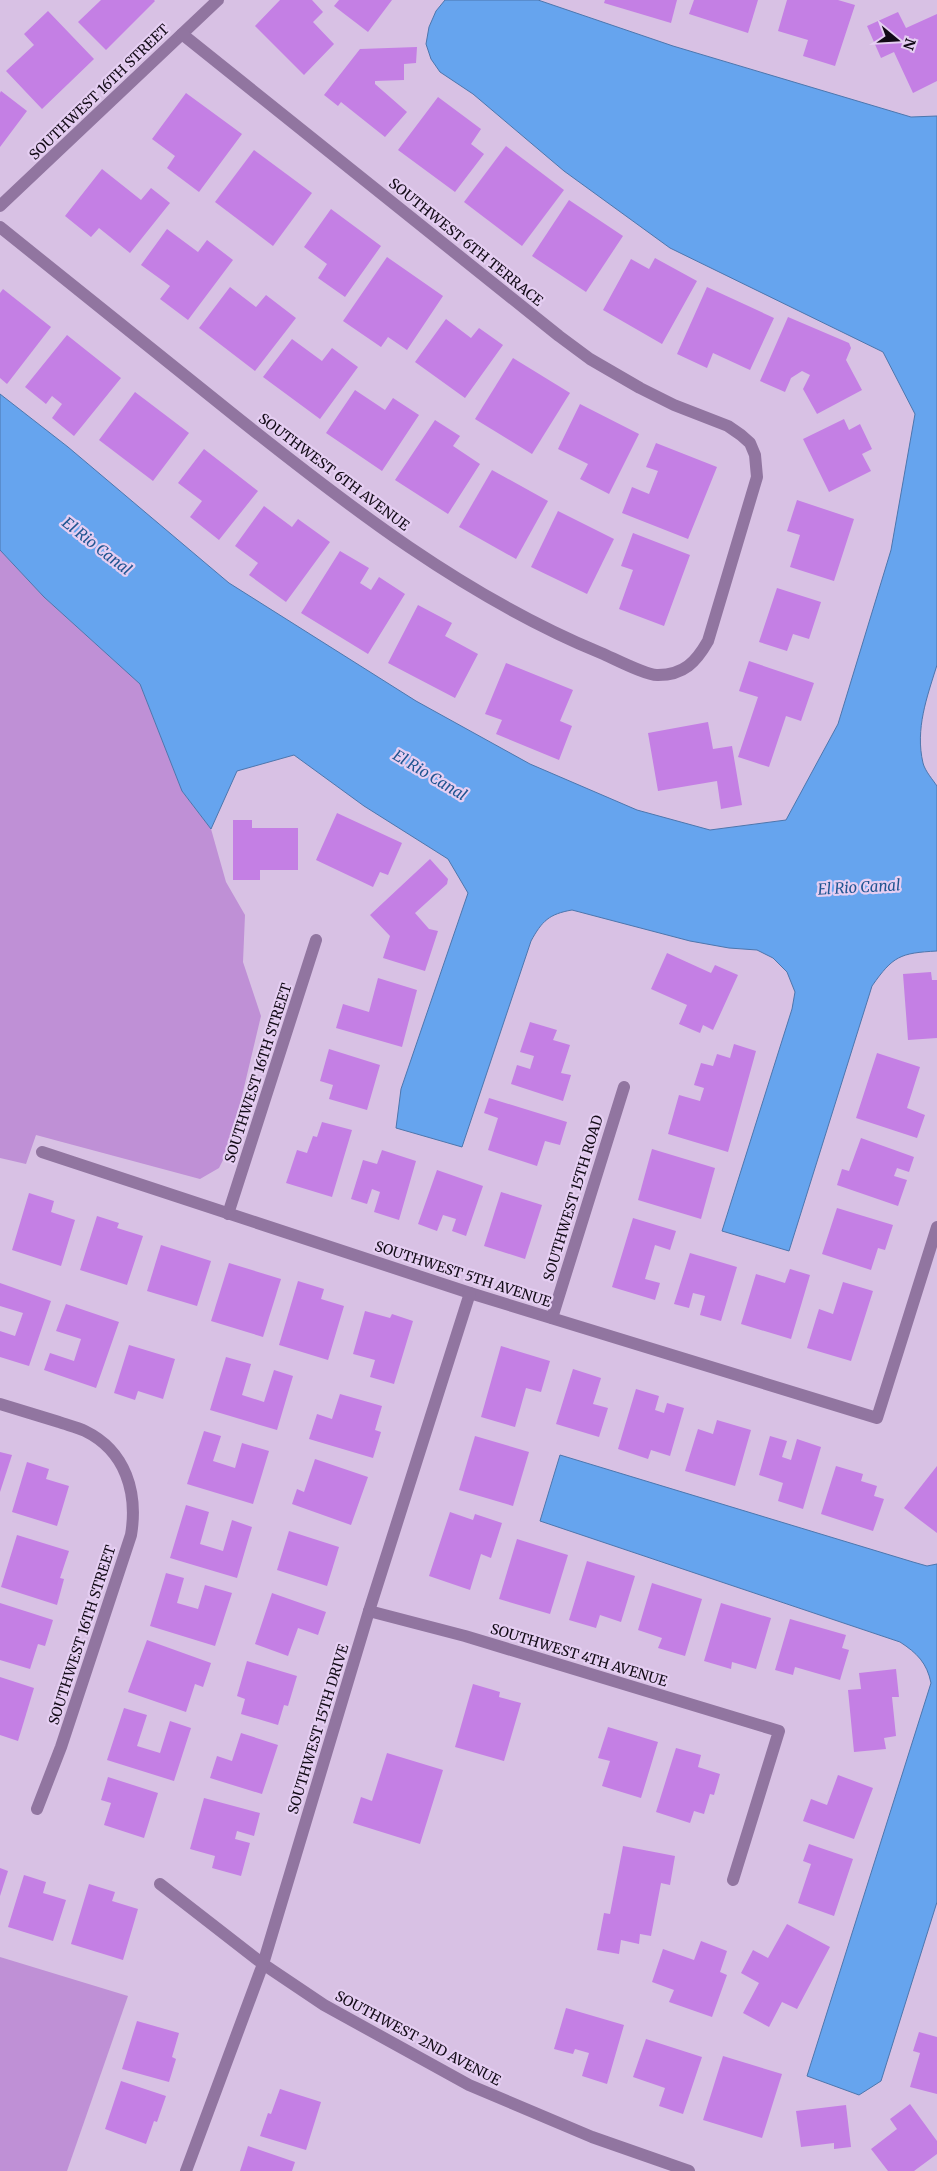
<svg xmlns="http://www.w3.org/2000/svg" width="937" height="2171" viewBox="0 0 937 2171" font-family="Merriweather,serif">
<rect width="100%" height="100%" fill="#d8c1e4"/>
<g fill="#bf90d6">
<polygon points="0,550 44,597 140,684 182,791 211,829 226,882 245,915 243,962 261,1016 230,1146 219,1168 200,1179 36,1135 26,1164 0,1158"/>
<polygon points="0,1957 128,1996 67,2171 0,2171"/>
</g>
<g fill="#66a4ee" stroke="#4d76ad">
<path d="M445 0H538L673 46 911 117 937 116V665C927 697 915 729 923 763 925 771 933 780 937 786V951C900 953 893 956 872 986L789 1251 722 1231 792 1009 795 992 787 972 773 958 757 950 729 948 690 941 572 910C549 914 542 921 531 941L462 1147 396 1128 401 1089 468 893 448 859 364 806 294 755 237 771 211 829 182 791 140 684 44 597 0 550V394L68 447 229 583 416 701 530 764 637 810 710 830 786 820 838 724 891 550 915 414 883 352 670 248 564 171 473 94 440 72 431 59 426 44 429 27 436 11Z"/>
<path d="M560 1455 913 1562 927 1566 937 1564V1902L881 2081 859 2095 807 2076 931 1683C927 1663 917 1653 900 1642L540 1521Z"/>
</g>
<g fill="#c47fe4">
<polygon points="101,0 154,0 155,1 106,50 78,22"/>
<polygon points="280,0 312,0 323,12 313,22 334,44 304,75 255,26"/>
<polygon points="339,0 392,0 368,32 334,6"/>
<polygon points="605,0 677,0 671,23 604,3"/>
<polygon points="694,0 758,0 748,33 689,14"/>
<polygon points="787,0 838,0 855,5 835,66 803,56 808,40 778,31"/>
<polygon points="48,11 94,59 42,109 6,71 34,45 24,34"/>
<polygon points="898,12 906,28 937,14 937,81 913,93 894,52 881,58 867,26"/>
<polygon points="417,47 416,63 404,64 404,80 375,81 375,84 407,112 385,137 341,102 338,106 324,95 360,49"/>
<polygon points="1,91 27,111 0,147 0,93"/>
<polygon points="186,93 242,134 199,192 167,168 175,156 152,139"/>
<polygon points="438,97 481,129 471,144 484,154 455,192 398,150"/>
<polygon points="506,146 564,190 522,246 464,202"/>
<polygon points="254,150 312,193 273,246 215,202"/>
<polygon points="102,169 141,200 151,188 170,203 130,253 99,228 91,237 65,216"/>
<polygon points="569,200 623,236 586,292 532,256"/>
<polygon points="331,209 381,246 345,297 318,278 327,264 304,247"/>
<polygon points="167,229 198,252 207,240 233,260 188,320 160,299 170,286 141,265"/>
<polygon points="387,257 443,296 407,350 388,337 381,347 343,321"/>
<polygon points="655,258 697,281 662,344 603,310 631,259 649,269"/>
<polygon points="230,287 256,307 266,295 296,318 255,371 199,328"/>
<polygon points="707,287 774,318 750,370 713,353 707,368 677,354"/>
<polygon points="3,289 51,327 7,384 0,378 0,293"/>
<polygon points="788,317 849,343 851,348 846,360 862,390 817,414 803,389 810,375 802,371 791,378 785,392 760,381"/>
<polygon points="446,319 471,338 479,328 503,345 465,398 415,362"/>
<polygon points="67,335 121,378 74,436 52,418 62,404 52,396 46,404 25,387"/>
<polygon points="292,339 322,361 332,348 358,367 320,419 263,377"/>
<polygon points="513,358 570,393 532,454 475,419"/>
<polygon points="355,390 385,410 393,398 419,415 382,471 326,433"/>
<polygon points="135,392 189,433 153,481 99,440"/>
<polygon points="580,404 639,434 609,494 580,479 588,464 558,449"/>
<polygon points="844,419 849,430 860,424 872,449 862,454 871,471 829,492 803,439"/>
<polygon points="435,420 460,436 453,446 480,464 448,514 395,480"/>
<polygon points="656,443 717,467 688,539 622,513 632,487 649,494 658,471 646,467"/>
<polygon points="204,449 258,491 219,540 190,517 202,501 178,483"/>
<polygon points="492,470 548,501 516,559 459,527"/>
<polygon points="797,500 854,519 834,581 790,567 800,535 787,531"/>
<polygon points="264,506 292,527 298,519 330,542 286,602 249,575 258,563 235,546"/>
<polygon points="558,511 614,539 587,594 531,567"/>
<polygon points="633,533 690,555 664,626 619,609 633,570 621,566"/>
<polygon points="340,551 369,568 360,583 371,590 379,577 405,594 368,654 301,613"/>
<polygon points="777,588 821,602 809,639 793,634 787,651 759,642"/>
<polygon points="418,605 452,623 445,636 478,654 455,698 388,663"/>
<polygon points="749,661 814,683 801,721 786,716 769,767 738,757 758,697 739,691"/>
<polygon points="506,663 573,690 560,721 572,726 559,760 496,734 502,720 485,714"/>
<polygon points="708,722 713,749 732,746 742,805 721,809 717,781 658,791 648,733"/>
<polygon points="337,813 402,843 388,875 380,872 373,887 316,860"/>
<polygon points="233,820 252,820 252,828 298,828 298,870 260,870 260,880 233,880"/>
<polygon points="430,859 448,879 447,884 415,913 429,929 438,931 425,971 383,958 390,936 370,915"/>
<polygon points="667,953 711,973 715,965 738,975 713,1030 703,1025 700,1033 679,1024 687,1005 651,989"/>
<polygon points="931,972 932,980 937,980 937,1038 908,1040 903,974"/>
<polygon points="378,978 417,990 402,1047 336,1028 343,1004 369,1012"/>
<polygon points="530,1022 557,1030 553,1040 570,1045 561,1073 571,1075 563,1101 511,1084 517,1065 530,1069 534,1056 520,1052"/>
<polygon points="734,1044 756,1051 728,1152 668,1134 679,1095 700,1101 704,1088 694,1085 701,1063 713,1066 717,1054 730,1058"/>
<polygon points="329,1049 380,1065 367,1110 329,1099 333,1085 320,1081"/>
<polygon points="877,1053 920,1067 907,1108 925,1115 917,1138 856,1118"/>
<polygon points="489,1098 567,1122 560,1145 545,1141 537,1166 488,1150 498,1118 484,1113"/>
<polygon points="322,1122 352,1130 332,1197 286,1183 297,1150 307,1153 313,1136 317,1137"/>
<polygon points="861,1138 914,1157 909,1172 897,1168 894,1176 907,1180 898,1206 837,1185 842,1169 849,1171"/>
<polygon points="652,1149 715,1168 701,1219 638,1200"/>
<polygon points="382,1150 416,1161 399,1220 374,1212 380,1192 372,1189 367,1204 351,1199 363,1160 377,1164"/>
<polygon points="437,1170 483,1186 466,1236 452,1231 456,1219 443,1215 437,1231 418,1224"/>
<polygon points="501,1192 542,1205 525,1259 484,1246"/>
<polygon points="29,1193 54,1201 51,1212 75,1220 61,1266 12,1250"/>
<polygon points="837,1208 893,1225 885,1250 878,1248 871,1270 822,1254"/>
<polygon points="97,1216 119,1223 117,1228 143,1236 127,1285 80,1270"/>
<polygon points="633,1218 676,1231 670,1250 655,1245 645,1279 660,1283 655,1300 612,1287"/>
<polygon points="161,1245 211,1261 197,1306 147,1291"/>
<polygon points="690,1253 737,1267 721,1321 700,1315 705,1296 693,1293 689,1308 674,1304"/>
<polygon points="229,1263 281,1279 263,1337 211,1321"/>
<polygon points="790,1269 810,1275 791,1339 741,1324 756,1274 785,1283"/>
<polygon points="298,1281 324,1289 321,1299 344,1306 328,1360 279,1345"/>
<polygon points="843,1282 873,1291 851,1361 807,1348 819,1309 833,1314"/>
<polygon points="0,1283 51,1301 29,1366 0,1357 0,1331 15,1336 23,1313 0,1306"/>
<polygon points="66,1304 119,1322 96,1388 44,1370 50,1353 74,1361 81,1339 56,1331"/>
<polygon points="365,1311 390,1318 392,1314 413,1321 394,1384 370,1377 375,1360 353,1354"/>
<polygon points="129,1345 175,1359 163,1399 138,1391 135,1400 114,1393"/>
<polygon points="501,1346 550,1361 541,1392 526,1388 515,1427 481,1417"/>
<polygon points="226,1357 251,1364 242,1395 264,1402 274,1370 293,1376 277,1430 210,1410"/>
<polygon points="573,1369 601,1378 593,1404 608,1408 599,1437 556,1424"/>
<polygon points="636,1389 659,1396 655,1410 664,1413 667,1403 684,1408 670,1456 651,1450 648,1459 618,1449"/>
<polygon points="340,1394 382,1406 375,1430 381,1432 373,1458 309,1439 317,1414 332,1419"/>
<polygon points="717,1420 751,1430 735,1486 685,1471 698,1429 713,1434"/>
<polygon points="204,1431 221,1436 213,1461 235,1468 242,1443 269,1451 253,1504 187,1484"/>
<polygon points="475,1436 529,1452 513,1506 459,1490"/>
<polygon points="770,1436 787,1441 782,1457 791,1460 797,1439 821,1447 803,1509 778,1501 783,1483 759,1475"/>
<polygon points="0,1452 12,1455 0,1492"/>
<polygon points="315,1459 368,1477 351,1525 292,1504 297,1489 304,1492"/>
<polygon points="27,1462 49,1469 46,1479 69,1486 57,1526 12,1512"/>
<polygon points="836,1466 863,1474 861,1481 877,1486 874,1496 884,1499 873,1531 821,1514"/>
<polygon points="937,1466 937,1533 904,1508"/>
<polygon points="186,1505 209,1512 200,1544 223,1551 232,1520 252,1527 237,1578 170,1558"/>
<polygon points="450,1512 473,1520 475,1514 502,1523 491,1558 481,1554 470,1590 429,1576"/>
<polygon points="289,1531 339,1547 327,1586 277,1570"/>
<polygon points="17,1535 69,1551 60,1578 64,1579 57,1605 1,1587"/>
<polygon points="517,1539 568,1555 550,1614 499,1599"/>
<polygon points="587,1561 635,1576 621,1622 600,1615 596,1628 569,1620"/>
<polygon points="166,1573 184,1578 177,1603 198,1609 205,1585 232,1593 215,1646 150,1626"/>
<polygon points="652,1583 702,1599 685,1656 658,1648 662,1638 638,1630"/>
<polygon points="272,1593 326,1612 318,1635 298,1628 288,1656 255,1644"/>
<polygon points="0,1603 53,1620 45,1646 38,1644 30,1669 0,1660"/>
<polygon points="721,1603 771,1618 756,1669 732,1662 731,1669 704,1661"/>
<polygon points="790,1619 846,1635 842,1648 849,1650 840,1680 795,1667 793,1675 775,1670"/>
<polygon points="147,1640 211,1663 203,1687 195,1684 186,1712 128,1692"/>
<polygon points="247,1661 297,1676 288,1706 284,1705 278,1725 241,1714 245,1699 237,1696"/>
<polygon points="896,1669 899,1697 892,1697 896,1736 884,1738 886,1749 854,1752 848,1690 861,1689 859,1673"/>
<polygon points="0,1677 34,1688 18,1741 0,1735"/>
<polygon points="473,1684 500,1692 499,1697 521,1703 504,1761 455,1747"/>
<polygon points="124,1708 147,1715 137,1746 160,1753 170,1721 191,1728 174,1781 107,1760"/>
<polygon points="608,1727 658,1742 641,1798 602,1786 610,1761 598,1758"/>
<polygon points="241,1733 278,1745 262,1794 210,1778 217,1756 232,1761"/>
<polygon points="676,1748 701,1755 698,1767 720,1774 714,1795 710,1794 704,1814 694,1811 690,1823 656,1812"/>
<polygon points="387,1753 443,1770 420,1844 353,1823 361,1797 372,1801"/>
<polygon points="838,1775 873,1788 854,1839 803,1821 811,1799 827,1805"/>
<polygon points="108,1777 158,1793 144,1838 104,1825 111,1803 101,1800"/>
<polygon points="204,1798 260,1813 254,1836 237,1831 235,1839 250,1843 241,1876 212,1868 215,1856 190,1849"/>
<polygon points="809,1844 853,1859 834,1916 798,1903 811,1864 803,1861"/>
<polygon points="623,1846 675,1856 670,1885 661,1883 651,1936 640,1934 639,1944 621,1940 619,1954 597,1950 604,1913 610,1914"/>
<polygon points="0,1868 8,1871 0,1896"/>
<polygon points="24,1875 46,1882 43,1893 66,1900 53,1941 8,1927"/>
<polygon points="89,1884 115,1892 112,1901 138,1909 123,1960 71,1944"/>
<polygon points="787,1924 830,1947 797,2009 782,2002 769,2027 743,2013 759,1983 741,1973 753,1950 768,1958"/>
<polygon points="701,1941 727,1951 720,1972 727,1975 712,2017 669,2002 674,1990 652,1982 663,1949 694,1960"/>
<polygon points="566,2008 624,2025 607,2084 582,2076 589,2053 575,2049 573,2054 554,2049"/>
<polygon points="137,2021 179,2033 172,2057 176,2059 169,2082 122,2069"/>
<polygon points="919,2032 937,2037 937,2094 910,2087 920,2053 913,2051"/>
<polygon points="646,2039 702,2057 683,2114 659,2106 665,2088 633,2077"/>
<polygon points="723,2056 782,2074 762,2138 703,2120"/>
<polygon points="121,2081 166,2096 157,2122 154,2121 146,2144 105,2129"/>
<polygon points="280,2089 321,2102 306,2150 260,2136 268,2113 271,2114"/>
<polygon points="910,2104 937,2141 937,2154 914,2171 888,2171 871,2149 897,2129 890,2119"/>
<polygon points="846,2105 851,2147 834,2149 834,2143 801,2147 796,2111"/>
<polygon points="248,2146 295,2162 292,2171 240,2171"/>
</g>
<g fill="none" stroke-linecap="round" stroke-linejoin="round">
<g stroke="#9175a0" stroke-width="12">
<polyline points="0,206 218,0"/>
<path d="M0 227C78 290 156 352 234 415 348 506 465 597 601 653 613 658 647 676 658 675 684 675 696 662 708 641L757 477 755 455 750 443 741 435 728 426 674 405 640 388 590 359 559 336 182 34"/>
<polyline points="42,1152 470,1293 877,1418 937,1227"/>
<polyline points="228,1214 316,940"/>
<polyline points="552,1318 624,1087"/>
<path d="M0 1404C20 1410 39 1416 59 1422 67 1425 77 1427 85 1431 126 1451 138 1493 131 1535L61 1747 37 1809"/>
<polyline points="369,1611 465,1636 779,1731 733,1880"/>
<polyline points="160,1884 263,1964 324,2005 469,2085 592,2137 689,2171"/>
<polyline points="186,2171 263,1964 369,1611 470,1293"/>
</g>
</g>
<g text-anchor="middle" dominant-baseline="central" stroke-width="4.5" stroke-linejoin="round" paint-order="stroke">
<g font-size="14" fill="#120a16" stroke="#e5cef2">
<text transform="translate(99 92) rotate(-44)">SOUTHWEST 16TH STREET</text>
<text transform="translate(466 242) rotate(39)">SOUTHWEST 6TH TERRACE</text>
<text transform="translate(334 472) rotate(37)">SOUTHWEST 6TH AVENUE</text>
<text transform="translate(258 1073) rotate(-72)">SOUTHWEST 16TH STREET</text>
<text transform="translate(573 1198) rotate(-73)">SOUTHWEST 15TH ROAD</text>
<text transform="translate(463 1274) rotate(18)">SOUTHWEST 5TH AVENUE</text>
<text transform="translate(82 1635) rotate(-72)">SOUTHWEST 16TH STREET</text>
<text transform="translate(579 1655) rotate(17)">SOUTHWEST 4TH AVENUE</text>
<text transform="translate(318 1729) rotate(-73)">SOUTHWEST 15TH DRIVE</text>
<text transform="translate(418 2038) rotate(28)">SOUTHWEST 2ND AVENUE</text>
</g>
<g font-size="15" font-style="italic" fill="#1f5490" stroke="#e5cef2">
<text transform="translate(97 546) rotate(38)">El Rio Canal</text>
<text transform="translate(430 775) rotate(31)">El Rio Canal</text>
<text transform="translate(859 887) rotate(-3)">El Rio Canal</text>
</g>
</g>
<g transform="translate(897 40) rotate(108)" stroke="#e5cef2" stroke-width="4" paint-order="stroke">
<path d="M0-4L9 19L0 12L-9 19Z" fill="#120a16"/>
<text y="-8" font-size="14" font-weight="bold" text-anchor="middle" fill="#120a16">N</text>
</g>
</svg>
